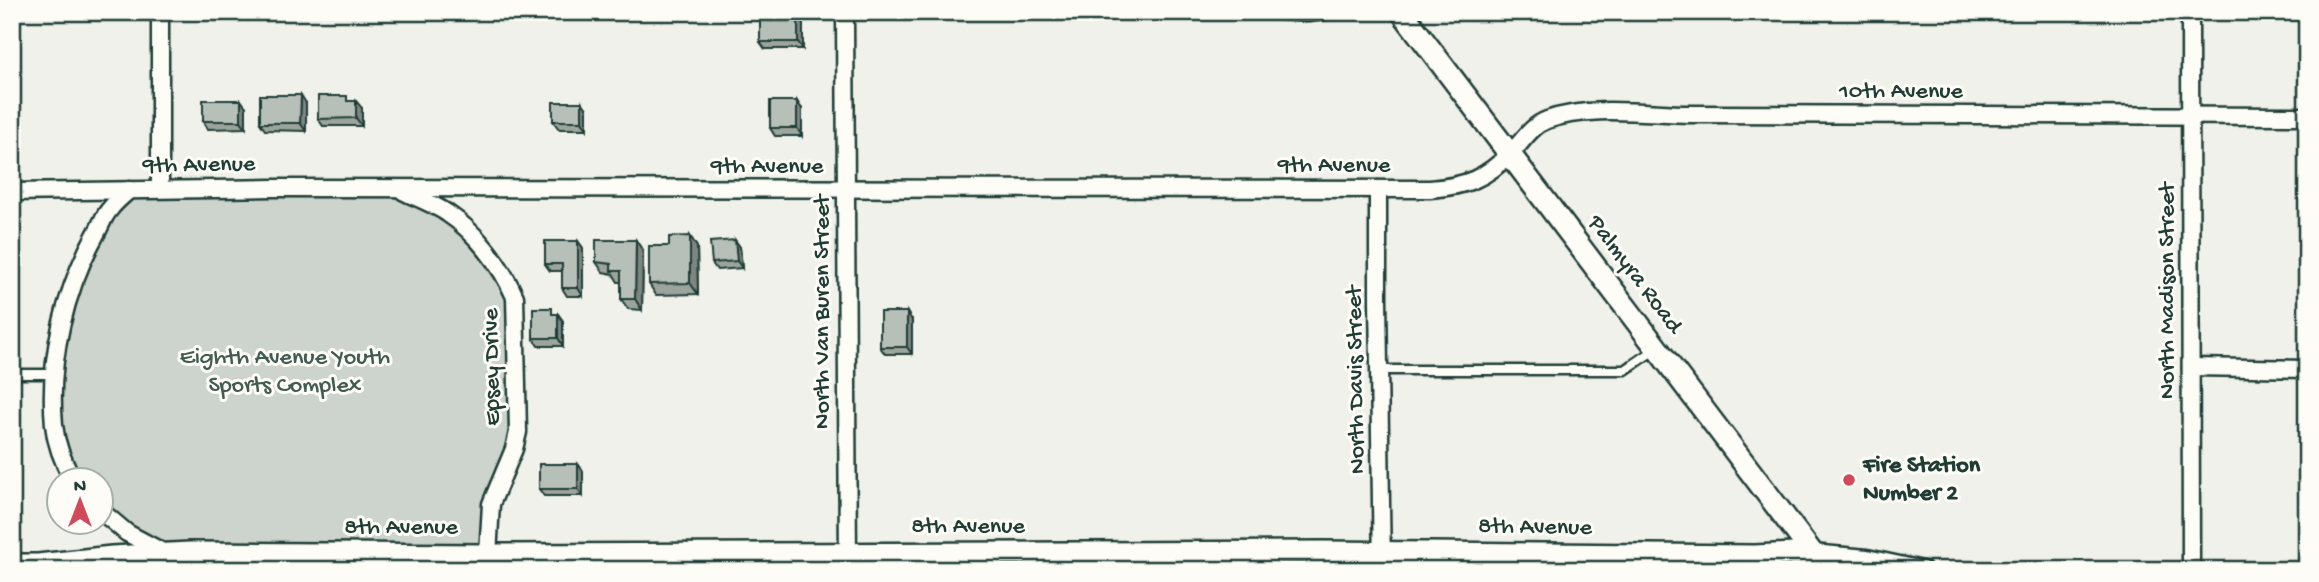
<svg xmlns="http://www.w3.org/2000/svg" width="2319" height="582" viewBox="0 0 2319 582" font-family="'Gochi Hand',sans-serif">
<rect width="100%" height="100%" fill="#f0f1eb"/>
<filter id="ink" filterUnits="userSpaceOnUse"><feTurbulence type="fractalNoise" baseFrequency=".0143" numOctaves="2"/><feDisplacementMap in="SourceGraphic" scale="14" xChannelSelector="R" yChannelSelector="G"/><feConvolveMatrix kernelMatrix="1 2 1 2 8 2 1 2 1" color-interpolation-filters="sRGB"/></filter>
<g filter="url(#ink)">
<polygon fill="#cdd3cd" stroke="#768880" stroke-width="2" points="397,189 446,214 492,260 513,297 516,432 486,553 163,552 102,510 102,480 75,480 59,446 56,366 88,252 130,192"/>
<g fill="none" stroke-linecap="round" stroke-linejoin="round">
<g stroke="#1f3d34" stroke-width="13">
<g id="lane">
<polyline points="1235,12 1309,17 1345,12"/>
<polyline points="1379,370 1625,370 1656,349"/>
<polyline points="12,374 55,374"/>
</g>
</g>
<g stroke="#1f3d34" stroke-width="21">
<g id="street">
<polyline points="845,12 848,570"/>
<polyline points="2190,12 2191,570"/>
<polyline points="160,189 160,12"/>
<polyline points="1378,189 1378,299 1382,570"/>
<path d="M403 191C417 198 434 204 447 213 476 232 501 265 515 297L518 432 514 449 491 504 488 555"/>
<path d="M12 192 273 188 1430 189C1466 186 1485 179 1512 152 1523 141 1531 126 1547 120 1588 105 1644 113 1688 114L2307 116"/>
<polyline points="2191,367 2307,369"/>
<path d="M73 480C64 464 56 444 54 425 48 359 65 289 97 232 101 225 104 215 110 209 115 202 123 196 129 190"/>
<polyline points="102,512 127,533 159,550 162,554 162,570"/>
<polyline points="1812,553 1867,558 1923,570"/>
</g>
</g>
<g stroke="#1f3d34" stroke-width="26">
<g id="secondary">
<polyline points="1402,12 1825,570"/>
<polyline points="12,565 38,565 112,557 190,553 488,555 1323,552 1755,556 1812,553"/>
</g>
</g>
<use href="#lane" stroke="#fdfcf7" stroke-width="8"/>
<use href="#street" stroke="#fdfcf7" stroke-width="16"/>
<use href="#secondary" stroke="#fdfcf7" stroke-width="21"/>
</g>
<g fill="#9da49e" stroke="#1f3d34" stroke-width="2">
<polygon points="803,22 803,49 765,49 760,42"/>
<polygon points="350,101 362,108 362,126 323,126 318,119"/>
<polygon points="582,102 587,109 587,129 559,129 553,121"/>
<polygon points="306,103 306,131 265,130 260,123"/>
<polygon points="246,107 246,128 208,129 203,121"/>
<polygon points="802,109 802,136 775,136 770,128"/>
<polygon points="690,236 697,247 698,294 656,295 649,284 669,246"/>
<polygon points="735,240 740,247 742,268 717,270 712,263"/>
<polygon points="578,241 583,248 583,296 567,296 562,288 562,271 550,271 545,264"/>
<polygon points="643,251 642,310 628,309 621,299 621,282 618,282 613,274 603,272 596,262"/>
<polygon points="556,314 558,314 563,321 563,346 538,346 533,338"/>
<polygon points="912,320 912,354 885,354 880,347"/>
<polygon points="578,464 583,471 583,496 544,496 539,489"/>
</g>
<g fill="#7f8681" stroke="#1f3d34" stroke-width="2">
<polygon points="798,15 803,22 803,49 798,42"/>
<polygon points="301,95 306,103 306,131 300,123"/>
<polygon points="241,100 246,107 246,128 241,121"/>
<polygon points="356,101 362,108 362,126 356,118"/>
<polygon points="797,101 802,109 802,136 797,128"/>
<polygon points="582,102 587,109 587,129 582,121"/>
<polygon points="690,236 697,247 698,294 690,283"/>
<polygon points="636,240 643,251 642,310 635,299"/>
<polygon points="735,240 740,247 742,268 737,261"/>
<polygon points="578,241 583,248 583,296 578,288"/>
<polygon points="907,312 912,320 912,354 907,347"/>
<polygon points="558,314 563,321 563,346 558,338"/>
<polygon points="578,464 583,471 583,496 578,489"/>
</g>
<g fill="#b6bfb8" stroke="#1f3d34" stroke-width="2">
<rect x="760" y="15" width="38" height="27"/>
<polygon points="260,95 301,95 300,123 260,123"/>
<polygon points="318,96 347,96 347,101 356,101 356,118 318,119"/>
<rect x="203" y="100" width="38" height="21"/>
<rect x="770" y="101" width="27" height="27"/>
<rect x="553" y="102" width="29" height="19"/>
<polygon points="690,236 690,283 649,284 649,246 669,246 669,237"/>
<polygon points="596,240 636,240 635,299 621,299 621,271 611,271 611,264 596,262"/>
<polygon points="735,240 737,261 712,263 710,242"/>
<polygon points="545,241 578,241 578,288 562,288 562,264 545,264"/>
<polygon points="533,308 552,308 552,314 558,314 558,338 533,338"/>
<rect x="880" y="312" width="27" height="35"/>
<rect x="539" y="464" width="39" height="25"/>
</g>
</g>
<circle fill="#d1495b" stroke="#fdfcf7" stroke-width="2.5" cx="1849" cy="480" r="7"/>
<g text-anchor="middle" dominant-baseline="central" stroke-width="6" stroke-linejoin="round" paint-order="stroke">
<g font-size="24" fill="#1f3d34" stroke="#fdfcf7">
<text x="1901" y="92">10th Avenue</text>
<text transform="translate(199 166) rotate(-1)">9th Avenue</text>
<text x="1334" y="166">9th Avenue</text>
<text x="767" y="167">9th Avenue</text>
<text transform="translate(1634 275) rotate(53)">Palmyra Road</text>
<text transform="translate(2168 291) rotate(-90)">North Madison Street</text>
<text transform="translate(823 312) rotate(-90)">North Van Buren Street</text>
<text transform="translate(493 367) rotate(-91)">Epsey Drive</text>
<text transform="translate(1357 380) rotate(-91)">North Davis Street</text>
<text x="968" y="527">8th Avenue</text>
<text x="401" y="528">8th Avenue</text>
<text transform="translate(1535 528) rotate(1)">8th Avenue</text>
</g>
<g font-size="24" fill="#425b53" stroke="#fdfcf7">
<text x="285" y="358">Eighth Avenue Youth<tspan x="285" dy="28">Sports Complex</tspan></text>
</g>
<g font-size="24" font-weight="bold" fill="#1f3d34" stroke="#fdfcf7" text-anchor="start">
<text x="1863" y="466">Fire Station<tspan x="1863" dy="28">Number 2</tspan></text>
</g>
</g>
<rect width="2319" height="582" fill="none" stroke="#fdfcf7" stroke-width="42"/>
<rect x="21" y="21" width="2277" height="540" fill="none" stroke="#1f3d34" stroke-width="2.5" filter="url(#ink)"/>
<g transform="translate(80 501)"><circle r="33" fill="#fdfcf7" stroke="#a4b0a9" stroke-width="2"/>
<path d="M0-5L12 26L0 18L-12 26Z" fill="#d1495b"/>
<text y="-10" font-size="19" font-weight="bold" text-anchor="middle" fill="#1f3d34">N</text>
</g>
</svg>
